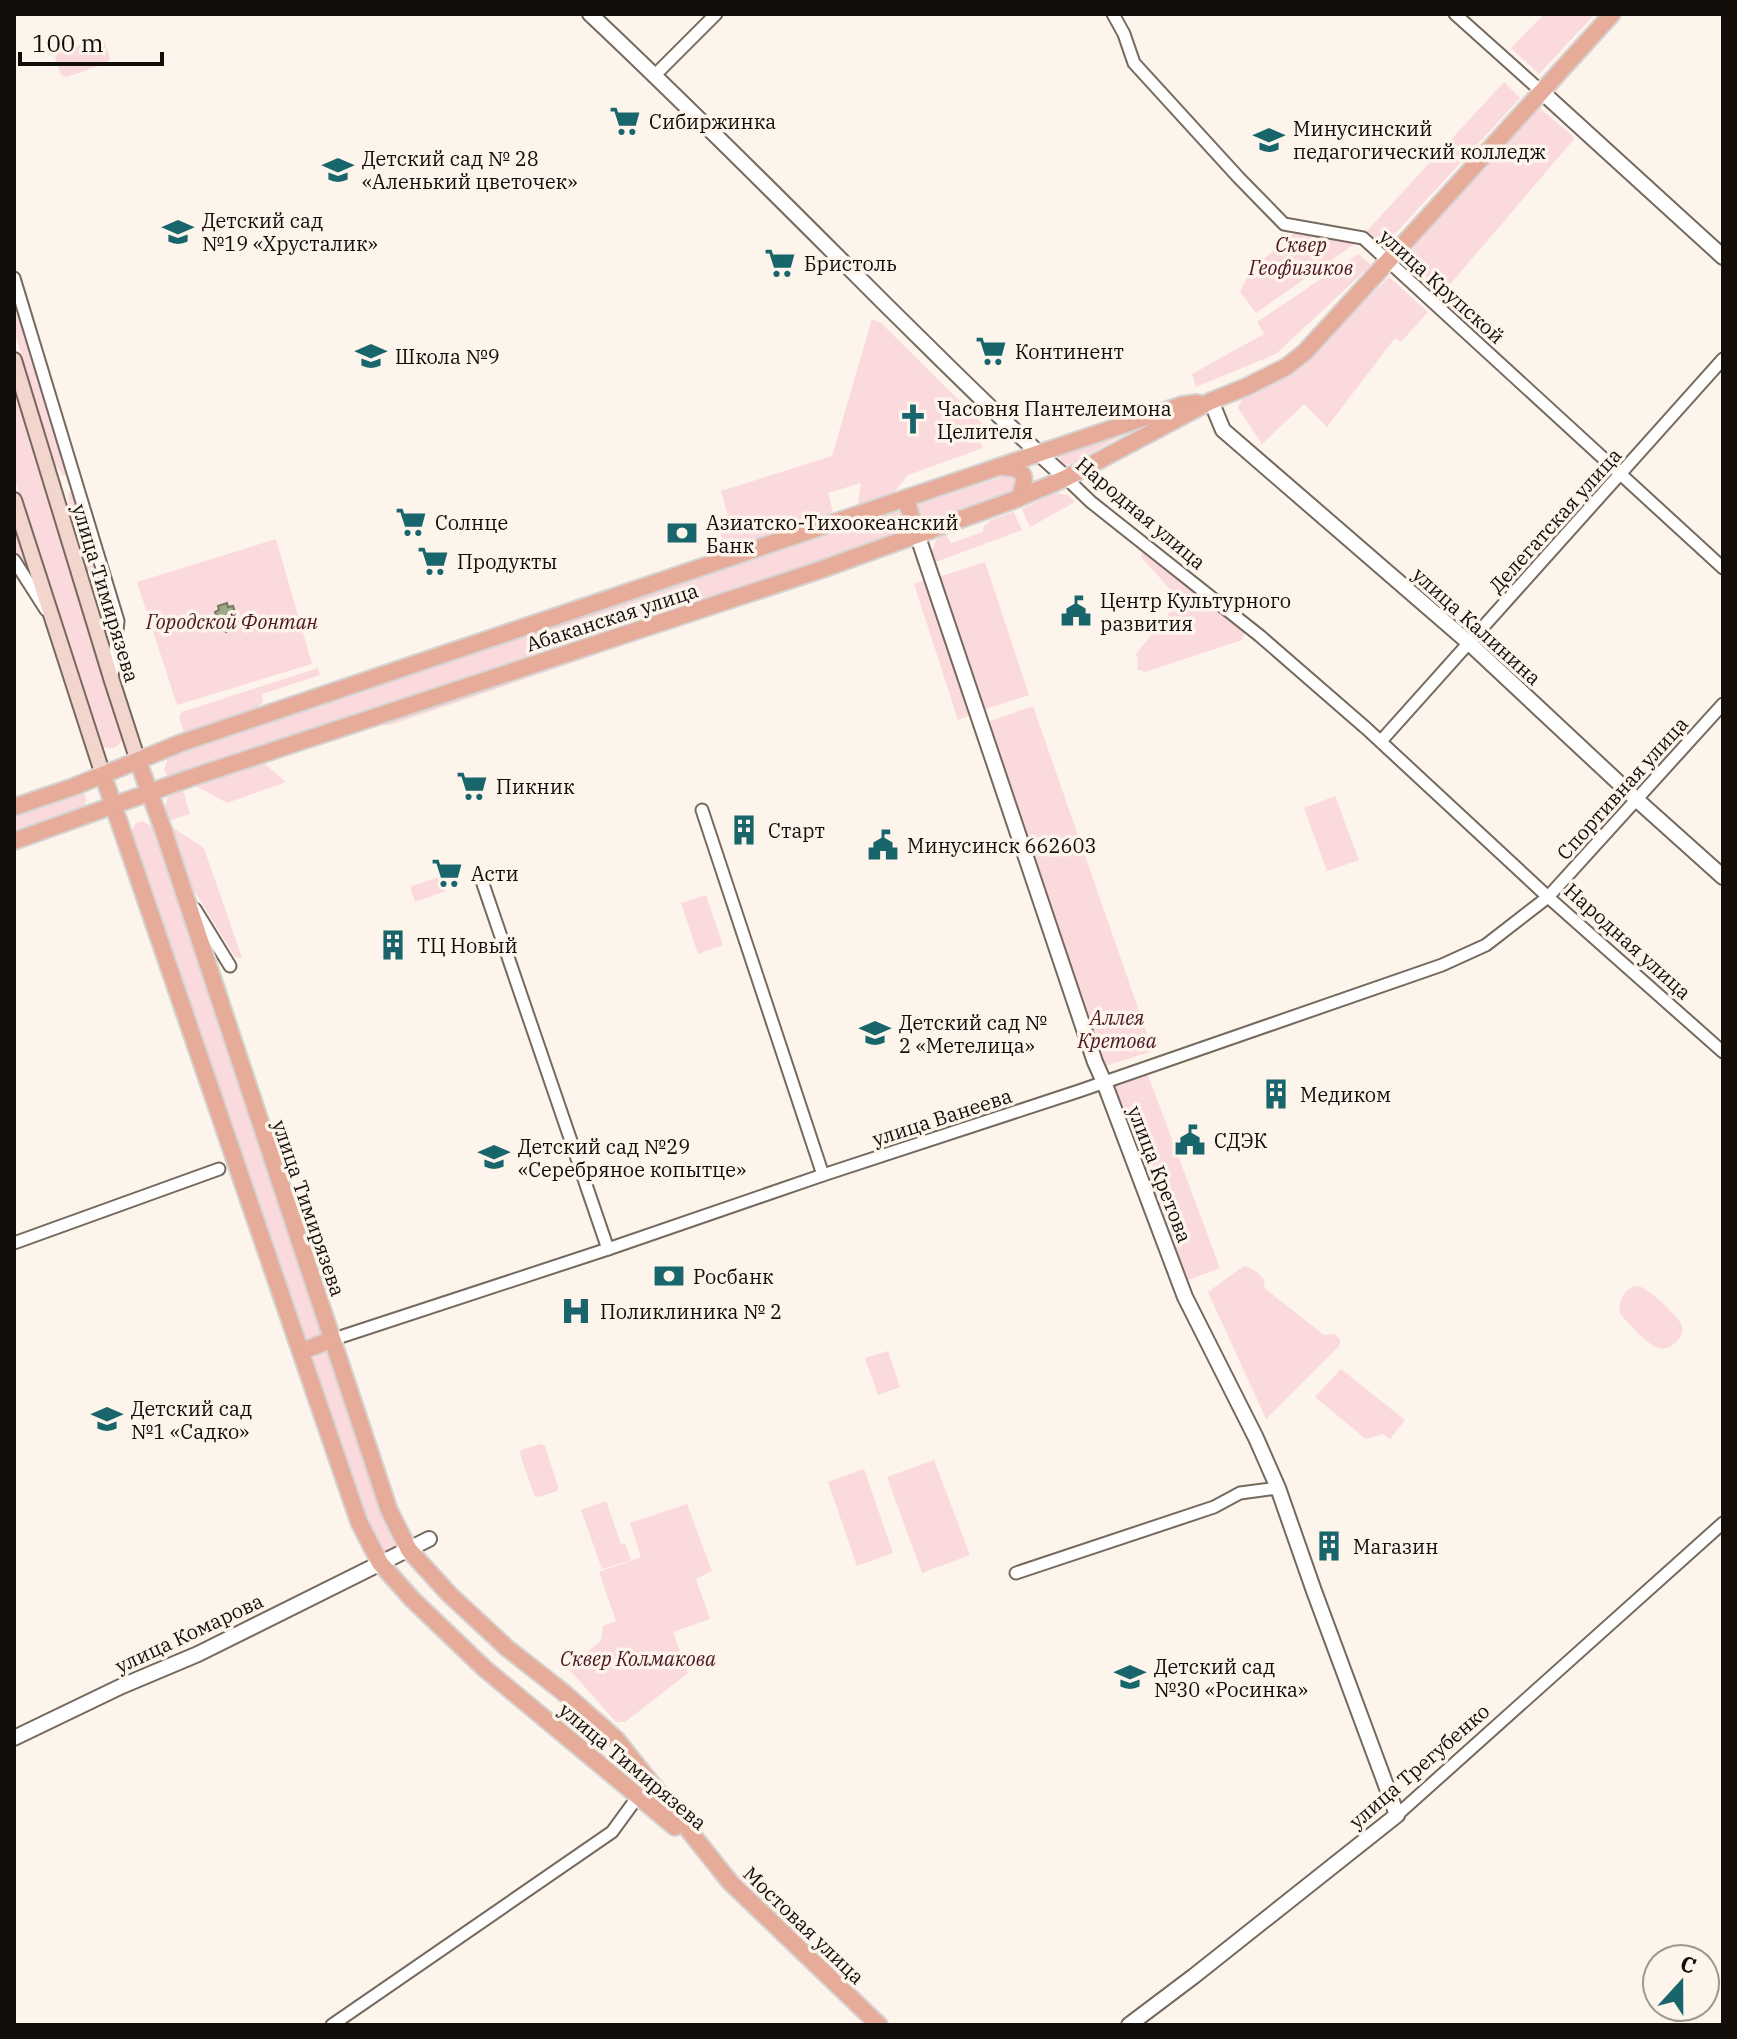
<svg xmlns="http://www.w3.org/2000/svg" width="1737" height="2039" viewBox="0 0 1737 2039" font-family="'IBM Plex Serif',serif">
<rect width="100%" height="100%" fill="#fdf4eb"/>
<g fill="#fbdadd">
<polygon points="1544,14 1595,14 1539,74 1511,48"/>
<polygon points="98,39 104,41 110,58 107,63 67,77 61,75 55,57 58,53"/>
<polygon points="1504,82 1520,98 1383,247 1366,232"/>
<polygon points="1536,105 1575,138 1441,295 1402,262"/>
<polygon points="1294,233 1356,243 1256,313 1240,292 1250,271"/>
<polygon points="1358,254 1371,265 1276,354 1196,387 1192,374 1264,334 1257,322"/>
<polygon points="1389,277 1428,312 1401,342 1395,338 1327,427 1304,404 1262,444 1238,408 1244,395 1295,370"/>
<polygon points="14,284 114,614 111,652 69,512 68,493 74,492 69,474 63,476 53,461 14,330"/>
<polygon points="872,319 881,323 982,423 978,437 983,448 908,475 889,499 858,505 861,483 828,493 833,512 818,523 726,551 720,532 728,516 721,491 832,456"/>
<path d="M14 375 124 735C120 747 113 751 101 746L14 478Z"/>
<polygon points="1121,436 1077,461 1064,466 1059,461 1061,456 1065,454"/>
<polygon points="1005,476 1014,479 1015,491 926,525 920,523 915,511 919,504"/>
<polygon points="1055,493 1068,495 1075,502 1030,527 1022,509"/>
<polygon points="14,510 41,591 15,552"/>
<polygon points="899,511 905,513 909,526 907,532 173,778 165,773 164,770 168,758 190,748"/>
<polygon points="1014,512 1022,530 933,563 931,555 936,540 946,535 951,543 983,532 984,526 991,520"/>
<polygon points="276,539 312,664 177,705 137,582"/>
<polygon points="1144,550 1150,551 1189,587 1246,629 1242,640 1145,672 1137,669 1138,660 1136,654 1180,600 1141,557 1142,551"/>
<polygon points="985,562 1029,695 983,710 939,577"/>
<polygon points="928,579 972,714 958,720 914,584"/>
<polygon points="798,582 784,591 390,725 367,725"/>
<polygon points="318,668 320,675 262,694 263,702 253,711 184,734 179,717 182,712"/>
<polygon points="1033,706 1153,1051 1102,1067 988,722"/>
<polygon points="265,764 286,782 227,803 196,786 195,782 249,765"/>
<path d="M182 787 190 814 168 821C163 804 165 795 182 787Z"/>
<polygon points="79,791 85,794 86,800 84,807 14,831 14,813"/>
<polygon points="1335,796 1359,860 1327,871 1304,808"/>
<polygon points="142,821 153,827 157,835 322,1331 321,1336 310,1340 305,1336 291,1295 285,1285 130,835 135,824"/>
<polygon points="175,829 204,848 242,958 235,957 190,884 171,831"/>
<polygon points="441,876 446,891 415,902 410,887"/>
<polygon points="706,895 723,945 698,954 681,903"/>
<polygon points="1148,1075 1220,1268 1188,1280 1114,1087"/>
<path d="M1244 1266C1251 1267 1262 1275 1265 1282L1263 1287 1324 1335 1334 1334C1339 1338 1342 1340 1339 1346L1266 1419 1208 1292Z"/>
<path d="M1634 1286C1640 1287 1641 1286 1646 1290 1654 1294 1680 1318 1682 1326 1685 1338 1669 1352 1658 1348 1646 1344 1629 1323 1620 1314 1617 1303 1623 1291 1634 1286Z"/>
<polygon points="324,1350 331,1356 399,1544 397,1551 392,1555 384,1554 364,1512 314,1360 315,1355"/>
<polygon points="888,1351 900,1387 878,1395 865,1358"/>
<polygon points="1341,1369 1405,1420 1390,1439 1383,1434 1366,1439 1315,1397"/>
<polygon points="541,1444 545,1446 558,1487 557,1491 538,1497 534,1495 520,1454 521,1450"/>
<polygon points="934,1460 970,1555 922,1573 887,1477"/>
<polygon points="864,1469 893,1553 857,1566 828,1482"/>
<polygon points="606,1501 621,1544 625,1543 631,1560 602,1569 581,1510"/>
<polygon points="687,1504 712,1571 696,1579 710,1619 673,1632 688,1673 625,1722 616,1722 567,1667 601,1641 603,1626 616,1621 599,1572 641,1557 630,1523"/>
</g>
<polygon fill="#9ea885" stroke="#747a60" stroke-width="2" points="227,603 228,607 233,606 239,624 234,625 235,629 226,632 225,628 220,630 215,612 219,610 218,606"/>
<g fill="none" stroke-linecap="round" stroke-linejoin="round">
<g stroke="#76695d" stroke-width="15">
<g id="minor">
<polyline points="1113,14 1124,34 1134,63 1239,178 1284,224 1363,238 1723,568"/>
<polyline points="1455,14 1542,92"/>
<polyline points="655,75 716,14"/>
<polyline points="14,278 118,621 112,677"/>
<polyline points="1066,478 1091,502 1260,636 1367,729 1548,897 1723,1052"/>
<polyline points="14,560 46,610"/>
<polyline points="1381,741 1723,359"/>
<polyline points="702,810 823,1175"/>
<polyline points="483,884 608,1249"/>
<polyline points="195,909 230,966"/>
<polyline points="14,1243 219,1169"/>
<polyline points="331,1340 608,1249 823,1175 1079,1091 1442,965 1486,945 1548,897 1723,704"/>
<polyline points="1016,1573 1214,1507 1240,1493 1278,1488"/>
<polyline points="1397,1815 1723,1523"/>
<polyline points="332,2025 612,1832 639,1795"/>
</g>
</g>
<g stroke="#76695d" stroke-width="18">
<g id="tertiary">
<path d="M590 14C691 109 788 207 886 305 945 363 1004 423 1066 478"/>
<polyline points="1542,92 1723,257"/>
<polyline points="1211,401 1223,430 1468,642 1636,799 1723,877"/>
<polyline points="917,534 1095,1062 1104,1082 1185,1297 1256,1438 1278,1488 1314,1591 1397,1815 1194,1976 1129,2025"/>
<polyline points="14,1738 122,1686 198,1654 429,1539"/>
</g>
</g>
<g stroke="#76695d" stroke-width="18">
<g id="secondary">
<polyline points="14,360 112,681 138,761"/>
<polyline points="14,500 103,775"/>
</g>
</g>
<g stroke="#d5d4d3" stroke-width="20">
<g id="primary">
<path d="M1004 467C1027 468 1027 479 1019 498"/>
<polyline points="906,500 917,534"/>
<polyline points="138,761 163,829 389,1510 409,1550 449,1594 507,1648 563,1692 616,1739 730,1882 879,2025"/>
<polyline points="103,775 359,1522 380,1563 412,1599 484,1668 675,1827"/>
<polyline points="14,807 73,787 181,743 1182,405 1197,403"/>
<polyline points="14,841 190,778 817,571 1014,500 1066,478 1211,401 1246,387 1286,367 1305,352 1388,261 1612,14"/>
<polyline points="302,1351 331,1340"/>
</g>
</g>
<use href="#minor" stroke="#fff" stroke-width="11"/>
<use href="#tertiary" stroke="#fff" stroke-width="14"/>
<use href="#secondary" stroke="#f2d5cc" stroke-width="14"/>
<use href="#primary" stroke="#e6ac99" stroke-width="16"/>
</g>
<defs>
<g id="supermarket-bare" transform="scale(2.4)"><path d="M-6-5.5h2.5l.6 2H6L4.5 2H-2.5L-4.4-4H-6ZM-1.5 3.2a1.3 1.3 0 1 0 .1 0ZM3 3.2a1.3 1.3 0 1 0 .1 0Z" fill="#18666b" stroke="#fdf4eb" stroke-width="2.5" paint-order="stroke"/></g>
<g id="university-bare" transform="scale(2.4)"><path d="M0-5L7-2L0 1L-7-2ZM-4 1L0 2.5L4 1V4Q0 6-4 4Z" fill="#18666b" stroke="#fdf4eb" stroke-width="2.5" paint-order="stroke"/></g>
<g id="school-bare" transform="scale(2.4)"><path d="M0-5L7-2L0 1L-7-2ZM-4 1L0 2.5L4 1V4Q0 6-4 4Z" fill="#18666b" stroke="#fdf4eb" stroke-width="2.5" paint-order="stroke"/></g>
<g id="church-bare" transform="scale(2.4)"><path d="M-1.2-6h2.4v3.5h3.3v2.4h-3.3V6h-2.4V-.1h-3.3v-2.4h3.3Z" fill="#18666b" stroke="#fdf4eb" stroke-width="2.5" paint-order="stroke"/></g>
<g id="bank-bare" transform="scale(2.4)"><path d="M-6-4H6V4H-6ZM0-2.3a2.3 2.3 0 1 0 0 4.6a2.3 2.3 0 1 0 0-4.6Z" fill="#18666b" stroke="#fdf4eb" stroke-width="2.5" paint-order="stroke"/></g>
<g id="civic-bare" transform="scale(2.4)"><path d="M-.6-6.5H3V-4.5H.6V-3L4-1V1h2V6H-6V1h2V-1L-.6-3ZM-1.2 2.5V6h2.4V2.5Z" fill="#18666b" stroke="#fdf4eb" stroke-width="2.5" paint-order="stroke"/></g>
<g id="building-bare" transform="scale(2.4)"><path d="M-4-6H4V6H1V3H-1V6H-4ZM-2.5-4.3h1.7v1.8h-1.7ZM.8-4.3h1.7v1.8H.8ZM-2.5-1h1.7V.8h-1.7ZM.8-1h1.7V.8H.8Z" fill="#18666b" stroke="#fdf4eb" stroke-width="2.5" paint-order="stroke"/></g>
<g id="hospital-bare" transform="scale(2.4)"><path d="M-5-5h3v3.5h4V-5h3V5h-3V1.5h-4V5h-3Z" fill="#18666b" stroke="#fdf4eb" stroke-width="2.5" paint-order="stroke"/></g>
</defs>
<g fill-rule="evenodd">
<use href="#supermarket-bare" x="625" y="121"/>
<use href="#university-bare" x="1269" y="140"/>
<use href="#school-bare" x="338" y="170"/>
<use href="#school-bare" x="178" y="232"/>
<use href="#supermarket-bare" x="780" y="263"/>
<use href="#supermarket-bare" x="991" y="351"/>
<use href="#school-bare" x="371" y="356"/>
<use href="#church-bare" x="913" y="419"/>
<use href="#supermarket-bare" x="411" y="522"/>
<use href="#bank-bare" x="682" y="533"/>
<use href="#supermarket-bare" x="433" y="561"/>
<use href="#civic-bare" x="1076" y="611"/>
<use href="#supermarket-bare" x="472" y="786"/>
<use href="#building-bare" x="744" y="830"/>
<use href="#civic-bare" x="883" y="845"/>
<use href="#supermarket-bare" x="447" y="873"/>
<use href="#building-bare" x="393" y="945"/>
<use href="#school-bare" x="875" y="1033"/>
<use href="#building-bare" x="1276" y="1094"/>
<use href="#civic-bare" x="1190" y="1140"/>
<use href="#school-bare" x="494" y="1157"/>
<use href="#bank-bare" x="669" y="1276"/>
<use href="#hospital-bare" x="576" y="1311"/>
<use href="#school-bare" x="107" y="1419"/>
<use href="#building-bare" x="1329" y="1546"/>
<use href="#school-bare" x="1130" y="1677"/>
</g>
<g text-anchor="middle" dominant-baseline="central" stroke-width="7" stroke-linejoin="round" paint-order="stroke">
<g font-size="20" fill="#130e09" stroke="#fdf4eb" text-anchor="start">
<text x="649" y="121">Сибиржинка</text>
<text x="1293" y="128">Минусинский<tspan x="1293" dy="23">педагогический колледж</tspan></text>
<text x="362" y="158">Детский сад № 28<tspan x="362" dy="23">«Аленький цветочек»</tspan></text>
<text x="202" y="220">Детский сад<tspan x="202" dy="23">№19 «Хрусталик»</tspan></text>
<text x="804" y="263">Бристоль</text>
<text x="1015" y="351">Континент</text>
<text x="395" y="356">Школа №9</text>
<text x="937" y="408">Часовня Пантелеимона<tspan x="937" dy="23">Целителя</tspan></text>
<text x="435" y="522">Солнце</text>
<text x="706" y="522">Азиатско-Тихоокеанский<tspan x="706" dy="23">Банк</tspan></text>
<text x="457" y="561">Продукты</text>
<text x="1100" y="600">Центр Культурного<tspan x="1100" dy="23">развития</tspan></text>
<text x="496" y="786">Пикник</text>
<text x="768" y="830">Старт</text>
<text x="907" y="845">Минусинск 662603</text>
<text x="471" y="873">Асти</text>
<text x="417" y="945">ТЦ Новый</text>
<text x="899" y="1022">Детский сад №<tspan x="899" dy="23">2 «Метелица»</tspan></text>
<text x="1300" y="1094">Медиком</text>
<text x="1214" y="1140">СДЭК</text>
<text x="518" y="1146">Детский сад №29<tspan x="518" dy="23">«Серебряное копытце»</tspan></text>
<text x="693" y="1276">Росбанк</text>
<text x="600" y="1311">Поликлиника № 2</text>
<text x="131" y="1408">Детский сад<tspan x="131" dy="23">№1 «Cадко»</tspan></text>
<text x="1353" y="1546">Магазин</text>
<text x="1154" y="1666">Детский сад<tspan x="1154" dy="23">№30 «Росинка»</tspan></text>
</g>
<g font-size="20" font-style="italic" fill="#4a1620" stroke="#fdf4eb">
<text x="1301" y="244">Сквер<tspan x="1301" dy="23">Геофизиков</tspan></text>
<text x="232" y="621">Городской Фонтан</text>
<text x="1117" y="1017">Аллея<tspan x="1117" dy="23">Кретова</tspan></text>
<text x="638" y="1658">Сквер Колмакова</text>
</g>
<g font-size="20" fill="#130e09" stroke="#fdf4eb">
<text transform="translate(1442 286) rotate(42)">улица Крупской</text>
<text transform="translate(1141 513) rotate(40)">Народная улица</text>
<text transform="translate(1555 520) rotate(-48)">Делегатская улица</text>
<text transform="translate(106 593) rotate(73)">улица Тимирязева</text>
<text transform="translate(612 617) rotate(-18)">Абаканская улица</text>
<text transform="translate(1477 626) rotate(42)">улица Калинина</text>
<text transform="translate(1622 788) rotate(-48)">Спортивная улица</text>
<text transform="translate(1628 941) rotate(42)">Народная улица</text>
<text transform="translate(942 1117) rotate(-18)">улица Ванеева</text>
<text transform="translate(1160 1174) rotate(69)">улица Кретова</text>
<text transform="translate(309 1208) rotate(71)">улица Тимирязева</text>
<text transform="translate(189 1633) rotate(-25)">улица Комарова</text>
<text transform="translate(633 1766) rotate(40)">улица Тимирязева</text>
<text transform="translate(1419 1766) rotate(-41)">улица Трегубенко</text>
<text transform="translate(804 1925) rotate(44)">Мостовая улица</text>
</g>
</g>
<rect width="1737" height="2039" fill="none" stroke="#130e09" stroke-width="32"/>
<g transform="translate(1681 1983) rotate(21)"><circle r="38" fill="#fdf4eb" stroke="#9f9891" stroke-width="2"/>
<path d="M0-6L14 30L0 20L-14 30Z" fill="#18666b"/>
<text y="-12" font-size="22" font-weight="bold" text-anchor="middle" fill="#130e09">С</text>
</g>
<path d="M20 52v12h142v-12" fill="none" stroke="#130e09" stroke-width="4"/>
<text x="32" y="52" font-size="24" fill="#130e09" stroke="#fdf4eb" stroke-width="6" paint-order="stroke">100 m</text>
</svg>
